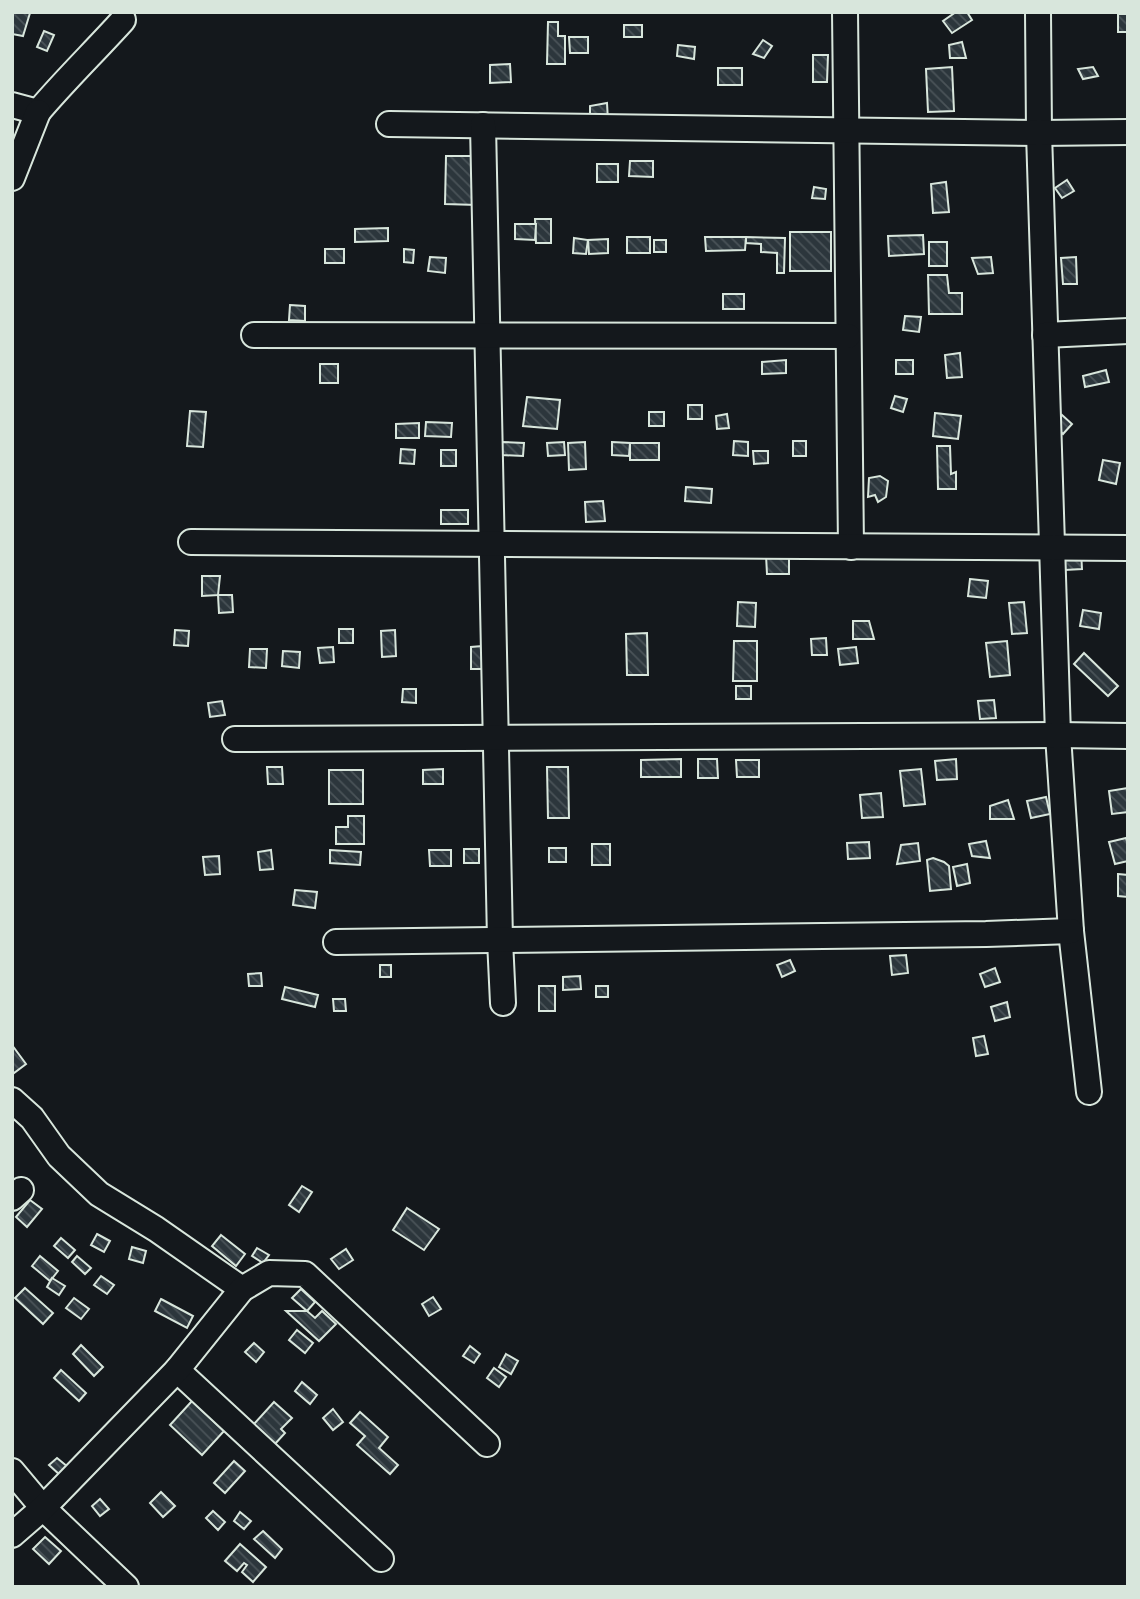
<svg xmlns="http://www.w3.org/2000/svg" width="1140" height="1599" viewBox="0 0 1140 1599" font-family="'Golos Text',sans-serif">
<defs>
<pattern id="building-back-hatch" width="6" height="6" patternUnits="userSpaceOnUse" patternTransform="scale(1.75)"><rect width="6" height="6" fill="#2c363c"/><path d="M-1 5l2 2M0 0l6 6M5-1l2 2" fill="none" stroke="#4a5358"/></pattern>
</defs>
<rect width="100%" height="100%" fill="#14181c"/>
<g fill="url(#building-back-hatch)" stroke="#d8e6dc" stroke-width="2">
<polygon points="13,12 30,13 23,36 12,34"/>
<polygon points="956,12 967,12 972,20 952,33 943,21"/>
<rect x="1118" y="14" width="10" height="18"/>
<polygon points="548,22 558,22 558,36 565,36 565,64 547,64"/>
<rect x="624" y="25" width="18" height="12"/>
<polygon points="44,31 54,35 47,51 37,47"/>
<polygon points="569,37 588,37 588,53 570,53"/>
<polygon points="763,40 772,46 764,58 753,54"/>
<polygon points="962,42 966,58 950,58 949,45"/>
<polygon points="678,45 695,47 694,59 677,56"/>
<polygon points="813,55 828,55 827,82 813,82"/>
<polygon points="510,64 511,82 490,83 490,65"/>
<polygon points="952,67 954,111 928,112 926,69"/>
<polygon points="1093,67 1098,76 1083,79 1078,69"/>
<rect x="718" y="68" width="24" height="17"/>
<polygon points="607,103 608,121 590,120 590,106"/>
<polygon points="446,156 478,156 477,205 445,204"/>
<polygon points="630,161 653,161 653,177 629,176"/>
<rect x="597" y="164" width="21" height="18"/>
<polygon points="1067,180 1074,191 1062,198 1055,188"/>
<polygon points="946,182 949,212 933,213 931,184"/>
<polygon points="814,187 826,189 825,199 812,198"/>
<polygon points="535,219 551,219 551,243 536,243"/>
<polygon points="515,224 536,224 535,240 515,239"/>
<polygon points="388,228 388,241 355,242 355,229"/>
<rect x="790" y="232" width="41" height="39"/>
<polygon points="923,235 924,254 889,256 888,236"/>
<rect x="627" y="237" width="23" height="16"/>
<polygon points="705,237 746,237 745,250 706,251"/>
<polygon points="746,237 785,238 784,273 777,273 777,253 761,252 761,244 746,243"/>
<polygon points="574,238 588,240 586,254 573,253"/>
<polygon points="608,239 608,253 589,254 588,240"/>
<rect x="654" y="240" width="12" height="12"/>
<rect x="929" y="242" width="18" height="24"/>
<rect x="325" y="249" width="19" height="14"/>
<polygon points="404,249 414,250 413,263 404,262"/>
<polygon points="430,257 446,258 445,273 428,271"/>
<polygon points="991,257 993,273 978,274 972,258"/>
<polygon points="1076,257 1077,284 1063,284 1061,258"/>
<polygon points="928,275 947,275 949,293 962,293 962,314 929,314"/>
<rect x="723" y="294" width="21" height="15"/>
<polygon points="290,305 305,306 305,321 289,320"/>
<polygon points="905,316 921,317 919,332 903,330"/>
<polygon points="960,353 962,377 947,378 945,355"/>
<polygon points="786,360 786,373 762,374 762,362"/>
<rect x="896" y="360" width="17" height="14"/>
<rect x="320" y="364" width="18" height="19"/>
<polygon points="1106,370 1109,382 1085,387 1083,376"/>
<polygon points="895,396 907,399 903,412 891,408"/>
<polygon points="527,397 560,400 557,429 523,426"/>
<rect x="688" y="405" width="14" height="14"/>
<polygon points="190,411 206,412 203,447 187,446"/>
<rect x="649" y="412" width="15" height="14"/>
<polygon points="935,413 961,416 958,439 933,436"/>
<polygon points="727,414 729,428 717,429 716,416"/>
<polygon points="1062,415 1072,424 1063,434 1053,425"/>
<polygon points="426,422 452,423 451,437 425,436"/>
<polygon points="419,423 419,438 396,438 396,424"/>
<polygon points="734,441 748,442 748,456 733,455"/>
<rect x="793" y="441" width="13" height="15"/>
<polygon points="502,442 524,443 523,456 502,455"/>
<polygon points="564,442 565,455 548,456 547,443"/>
<polygon points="585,442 586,469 569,470 568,443"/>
<polygon points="612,442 630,443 629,456 612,455"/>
<rect x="630" y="443" width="29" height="17"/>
<polygon points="937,446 950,446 951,474 956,472 956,489 938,489"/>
<polygon points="401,449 415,450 414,464 400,463"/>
<rect x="441" y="450" width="15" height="16"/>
<polygon points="753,451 768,451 768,463 754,464"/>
<polygon points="1103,460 1120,463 1116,484 1099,480"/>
<polygon points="880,476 888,481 886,497 878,502 875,495 868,497 869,478"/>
<polygon points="686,487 712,489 711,503 685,501"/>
<polygon points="603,501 605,521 586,522 585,502"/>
<rect x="441" y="510" width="27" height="14"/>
<polygon points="1081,551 1082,569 1065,570 1064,553"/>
<polygon points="766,555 789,555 789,574 767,574"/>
<polygon points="202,576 220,576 218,595 202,596"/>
<polygon points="970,579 988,581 986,598 968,596"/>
<polygon points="218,595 232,595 233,612 219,613"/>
<polygon points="738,602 756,603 755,627 737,626"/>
<polygon points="1024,602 1027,633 1012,634 1009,603"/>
<polygon points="1083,610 1101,613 1099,629 1080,626"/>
<polygon points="853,621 869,621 874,639 853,639"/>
<rect x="339" y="629" width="14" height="14"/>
<polygon points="175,630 189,631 188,646 174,645"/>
<polygon points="395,630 396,656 382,657 381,631"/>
<polygon points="647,633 648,675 627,675 626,634"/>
<polygon points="826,638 827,655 812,655 811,639"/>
<polygon points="734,641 757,641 757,681 733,681"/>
<polygon points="1007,641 1010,675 990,677 986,643"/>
<polygon points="482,646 483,669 471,669 471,647"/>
<polygon points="333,647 334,662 320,663 318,648"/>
<polygon points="856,647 858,663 840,665 838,649"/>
<polygon points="250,649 267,649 266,668 249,667"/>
<polygon points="283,651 300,652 299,668 282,666"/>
<polygon points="1084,653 1118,686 1108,696 1074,664"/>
<rect x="736" y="686" width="15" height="13"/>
<polygon points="403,689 416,689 416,703 402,702"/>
<polygon points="994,700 996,718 980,719 978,701"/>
<polygon points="222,701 225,715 210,717 208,703"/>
<polygon points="681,759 681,777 641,777 641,760"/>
<polygon points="698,759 717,759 718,778 698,778"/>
<polygon points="956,759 957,779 937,780 935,761"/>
<polygon points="736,760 759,760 759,777 737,777"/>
<polygon points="267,767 282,767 283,784 268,784"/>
<polygon points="547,767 568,767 569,818 548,818"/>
<polygon points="443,769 443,784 423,784 423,770"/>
<polygon points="921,769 925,804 904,806 900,771"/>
<rect x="329" y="770" width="34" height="34"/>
<polygon points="1128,788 1128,812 1112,814 1109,791"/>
<polygon points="881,793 883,817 862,818 860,795"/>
<polygon points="1046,797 1050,814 1031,818 1027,801"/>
<polygon points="1008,800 1014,819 990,819 990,806"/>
<polygon points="348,816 364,816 364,844 336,844 336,827 348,827"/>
<polygon points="1126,838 1128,845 1128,861 1115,864 1109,842"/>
<polygon points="986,841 990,858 972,856 969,844"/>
<polygon points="869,842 870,858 848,859 847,843"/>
<polygon points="918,843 920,861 897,864 901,845"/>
<rect x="592" y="844" width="18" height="21"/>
<rect x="549" y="848" width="17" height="14"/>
<rect x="464" y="849" width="15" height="14"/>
<polygon points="271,850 273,869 260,870 258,852"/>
<polygon points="330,850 361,852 360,865 330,863"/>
<polygon points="429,850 451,850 451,866 430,866"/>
<polygon points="219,856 220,874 205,875 203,857"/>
<polygon points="933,858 944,862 949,866 951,889 930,891 927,860"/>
<polygon points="967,864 970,883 957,886 953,867"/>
<polygon points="1118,874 1128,875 1128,897 1118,896"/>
<polygon points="295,890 317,892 315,908 293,905"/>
<polygon points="906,955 908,973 892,975 890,956"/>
<polygon points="790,960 795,971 782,977 777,965"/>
<rect x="380" y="965" width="11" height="12"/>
<polygon points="995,968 1000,982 985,987 980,974"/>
<polygon points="261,973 262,986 249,986 248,974"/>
<polygon points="580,976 581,989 563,990 563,977"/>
<rect x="539" y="986" width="16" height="25"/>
<rect x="596" y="986" width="12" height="11"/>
<polygon points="285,987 318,995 315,1007 282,999"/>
<polygon points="333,999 345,999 346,1011 334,1011"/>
<polygon points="1007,1002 1010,1017 995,1021 991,1007"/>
<polygon points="984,1036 988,1054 976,1056 973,1038"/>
<polygon points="12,1045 26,1064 14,1073 12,1070"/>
<polygon points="302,1186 312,1192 299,1212 289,1205"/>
<polygon points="30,1200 42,1209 27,1227 16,1217"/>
<polygon points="407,1208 439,1229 424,1250 393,1230"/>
<polygon points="97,1234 110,1241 104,1252 91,1245"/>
<polygon points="221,1235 245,1254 236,1266 212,1246"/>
<polygon points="61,1238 75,1250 68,1258 54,1246"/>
<polygon points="132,1247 146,1251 143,1263 129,1259"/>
<polygon points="257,1248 269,1255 263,1263 252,1256"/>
<polygon points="346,1249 353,1260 339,1269 331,1259"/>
<polygon points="40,1256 58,1271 50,1281 32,1266"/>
<polygon points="77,1256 91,1268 85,1274 72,1262"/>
<polygon points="101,1276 114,1285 107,1294 94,1285"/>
<polygon points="52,1278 65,1286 59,1295 47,1287"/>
<polygon points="25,1288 53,1313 43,1324 15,1298"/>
<polygon points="301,1289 315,1302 307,1311 292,1298"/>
<polygon points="433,1297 441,1309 429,1316 422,1304"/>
<polygon points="74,1298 89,1309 81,1319 66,1308"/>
<polygon points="161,1299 193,1316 187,1328 155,1311"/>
<polygon points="286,1311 307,1311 315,1318 322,1311 336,1324 319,1341"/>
<polygon points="297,1330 313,1343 305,1353 289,1340"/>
<polygon points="254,1343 264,1352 256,1362 245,1352"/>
<polygon points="81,1345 103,1367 94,1376 73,1354"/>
<polygon points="470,1346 480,1354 474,1363 463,1356"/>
<polygon points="506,1354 518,1361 511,1374 499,1367"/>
<polygon points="494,1368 506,1377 499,1387 487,1378"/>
<polygon points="61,1370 86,1393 79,1401 54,1378"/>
<polygon points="302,1382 317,1395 310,1404 295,1391"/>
<polygon points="192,1401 224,1431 202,1455 170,1425"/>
<polygon points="274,1402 292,1418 281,1429 285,1433 274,1445 253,1425"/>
<polygon points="333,1409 343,1422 333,1430 323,1418"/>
<polygon points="360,1412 388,1437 379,1448 398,1465 390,1474 357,1445 365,1436 350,1423"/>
<polygon points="57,1458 68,1467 60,1475 49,1465"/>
<polygon points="234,1461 245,1471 225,1493 214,1483"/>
<polygon points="161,1492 175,1506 163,1517 150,1503"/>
<polygon points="100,1499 109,1509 100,1516 92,1506"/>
<polygon points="213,1511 225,1522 218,1530 206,1518"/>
<polygon points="240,1512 251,1521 244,1529 234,1521"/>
<polygon points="263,1531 282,1549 275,1558 254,1539"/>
<polygon points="45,1537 61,1551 49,1564 33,1549"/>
<polygon points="240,1544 266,1567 253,1582 242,1572 247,1565 244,1563 237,1571 225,1561"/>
</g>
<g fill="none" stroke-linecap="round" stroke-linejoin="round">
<g stroke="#d8e6dc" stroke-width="28">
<g id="minor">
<polyline points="845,12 851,547"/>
<polyline points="1038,12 1039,133 1058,735 1071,931 1089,1092"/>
<path d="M12 105 38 112C65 80 95 51 123 20"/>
<polyline points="389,124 1039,133 1128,132"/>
<polyline points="483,125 500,940 503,1003"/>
<polyline points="12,178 38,112"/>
<polyline points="254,335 848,336"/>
<polyline points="1045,335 1128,331"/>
<polyline points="191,542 1128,548"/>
<polyline points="235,739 1058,735 1128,736"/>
<polyline points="336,942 986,934 1071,931"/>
<polyline points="12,1100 32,1118 59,1156 99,1194 156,1229 242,1289"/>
<polyline points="12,1198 21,1190"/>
<polyline points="177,1370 381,1559"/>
<polyline points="12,1471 43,1508 126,1587"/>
<polyline points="12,1535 43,1508 177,1370 242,1289 269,1273 305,1274 487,1444"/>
</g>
</g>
<use href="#minor" stroke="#14181c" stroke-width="24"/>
</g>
<rect width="1140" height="1599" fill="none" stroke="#d8e6dc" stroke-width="28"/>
</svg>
